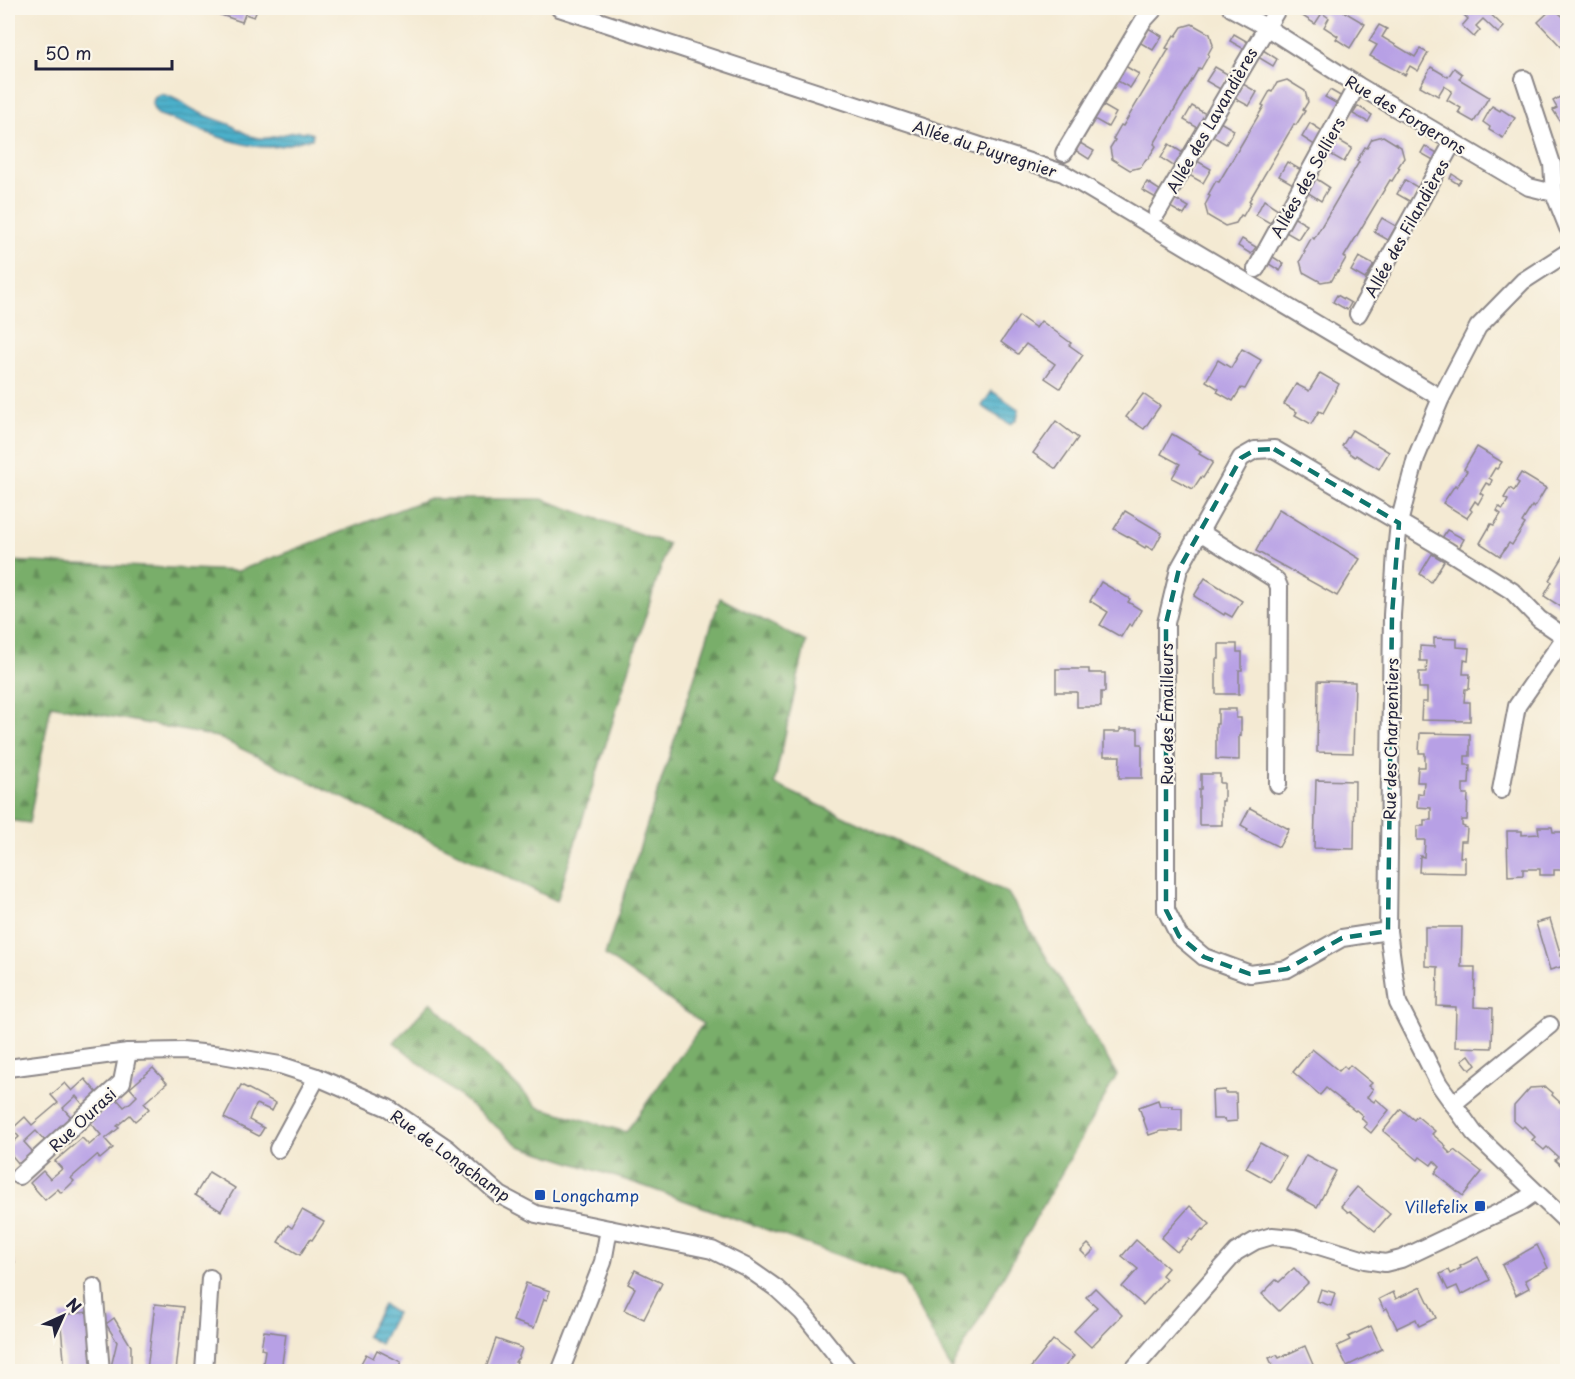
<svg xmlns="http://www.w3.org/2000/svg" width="1575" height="1379" viewBox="0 0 1575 1379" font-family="'Playpen Sans',sans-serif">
<defs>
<pattern id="forest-firs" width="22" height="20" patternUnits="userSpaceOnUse" patternTransform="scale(1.5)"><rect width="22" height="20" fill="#79ae6a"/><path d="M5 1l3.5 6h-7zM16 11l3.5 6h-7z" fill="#638d58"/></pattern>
<pattern id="water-rules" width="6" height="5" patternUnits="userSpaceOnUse" patternTransform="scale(1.5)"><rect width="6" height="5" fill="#4cb0cb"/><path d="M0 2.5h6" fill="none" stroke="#3f8fa6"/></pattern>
</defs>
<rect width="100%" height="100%" fill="#fbf7ec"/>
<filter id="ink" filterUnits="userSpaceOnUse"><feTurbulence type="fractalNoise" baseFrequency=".0167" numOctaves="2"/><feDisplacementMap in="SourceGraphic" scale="12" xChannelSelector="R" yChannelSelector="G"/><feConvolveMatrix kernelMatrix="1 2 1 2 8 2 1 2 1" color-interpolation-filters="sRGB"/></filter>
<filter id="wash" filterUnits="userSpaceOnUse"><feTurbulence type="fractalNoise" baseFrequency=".008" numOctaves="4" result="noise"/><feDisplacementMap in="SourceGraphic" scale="24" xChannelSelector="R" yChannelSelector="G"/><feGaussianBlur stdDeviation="1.35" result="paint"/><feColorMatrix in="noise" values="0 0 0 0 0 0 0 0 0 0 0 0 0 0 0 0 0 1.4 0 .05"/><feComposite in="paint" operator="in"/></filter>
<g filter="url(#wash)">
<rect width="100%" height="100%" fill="#f4ead3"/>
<g fill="url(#forest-firs)" stroke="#4e6852" stroke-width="1.5">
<polygon points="427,499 542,499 668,544 557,901 217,737 51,705 29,823 8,820 8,561 238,571"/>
<polygon points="720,598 806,642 774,784 1008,893 1117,1075 951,1369 902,1278 641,1185 520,1146 394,1042 431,1002 538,1107 626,1132 703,1024 605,955"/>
</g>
<g fill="url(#water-rules)" stroke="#376983" stroke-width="1.5">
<path d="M161 94C177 97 184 105 198 112 208 117 219 120 229 124 237 128 245 134 254 137 273 143 295 125 313 134L312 139C298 140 284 147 270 147 236 148 190 125 157 114 151 106 150 98 161 94Z"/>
<path d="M992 391 1018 409C1019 417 1017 422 1009 424L982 406Z"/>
<polygon points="383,1305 396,1313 380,1344 366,1336"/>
</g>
<g id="blocks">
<g fill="#b7a0e5">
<polygon points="200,8 258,8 254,17 245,14 242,22"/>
<polygon points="1302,8 1338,8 1365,24 1350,48 1336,39 1338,36 1324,27 1329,18 1322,13 1315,24 1298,13"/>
<polygon points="1460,8 1484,8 1504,27 1498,33 1483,19 1476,26 1480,30 1474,37 1462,26 1468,19 1458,9"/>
<polygon points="1553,8 1568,21 1568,50 1566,52 1538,22"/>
<polygon points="1192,24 1210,34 1213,45 1208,54 1209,55 1201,69 1199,68 1154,144 1156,146 1148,159 1146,159 1141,167 1130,170 1112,159 1110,148 1115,140 1113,139 1121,125 1123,126 1169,49 1166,48 1174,35 1176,36 1182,27"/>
<polygon points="1379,25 1387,29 1382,37 1415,57 1420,49 1428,53 1418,71 1410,66 1405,75 1370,56 1377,45 1369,41"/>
<polygon points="1148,28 1162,36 1153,50 1139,42"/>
<polygon points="1234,34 1248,42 1244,49 1230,41"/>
<polygon points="1263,50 1277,59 1273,66 1258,57"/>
<polygon points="1125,66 1139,74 1130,88 1116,80"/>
<polygon points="1215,67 1229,75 1220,89 1206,81"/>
<polygon points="1431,67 1448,77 1454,68 1462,74 1459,79 1489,97 1474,122 1458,113 1461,108 1447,100 1452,91 1444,86 1438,96 1420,86"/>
<polygon points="1287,80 1305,91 1308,102 1303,110 1305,111 1296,125 1294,124 1249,201 1251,202 1243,216 1241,215 1236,223 1225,226 1208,216 1205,205 1210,196 1208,195 1216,181 1219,182 1264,106 1262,105 1270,91 1272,92 1277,83"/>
<polygon points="1243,84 1257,92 1249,106 1234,98"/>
<polygon points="1330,90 1344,98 1339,105 1325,97"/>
<polygon points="1568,92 1568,121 1562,124 1553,110 1557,108 1553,101"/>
<polygon points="1102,105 1116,113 1108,127 1094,119"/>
<polygon points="1192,106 1206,114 1198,128 1184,120"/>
<polygon points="1358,106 1372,115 1368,122 1353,114"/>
<polygon points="1492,106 1500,111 1501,109 1515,118 1503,138 1489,130 1490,127 1483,122"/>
<polygon points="1220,122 1234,130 1226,144 1212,136"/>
<polygon points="1310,123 1324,132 1316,146 1302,137"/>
<polygon points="1568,132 1568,145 1562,135"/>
<polygon points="1383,136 1401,147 1404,158 1398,167 1400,168 1392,181 1390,180 1344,257 1346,258 1338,272 1337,271 1332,280 1321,282 1303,272 1300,261 1305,252 1304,251 1312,237 1314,239 1359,162 1357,161 1365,147 1367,148 1372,139"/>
<polygon points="1338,140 1352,148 1344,162 1330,154"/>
<polygon points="1080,143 1094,151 1089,159 1075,150"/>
<polygon points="1169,144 1183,153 1175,167 1161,158"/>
<polygon points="1425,146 1439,154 1435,161 1421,153"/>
<polygon points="1197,161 1211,169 1203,183 1189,175"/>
<polygon points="1287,162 1301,170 1293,184 1279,176"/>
<polygon points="1452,174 1461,180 1458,184 1450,179"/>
<polygon points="1315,178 1329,187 1321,201 1307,192"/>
<polygon points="1405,180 1419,188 1411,202 1397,194"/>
<polygon points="1147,182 1161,191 1156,198 1142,190"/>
<polygon points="1175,199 1189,207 1184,215 1170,207"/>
<polygon points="1264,200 1278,209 1270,223 1256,215"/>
<polygon points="1293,217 1307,225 1298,239 1284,231"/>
<polygon points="1382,218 1396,226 1388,240 1374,232"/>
<polygon points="1242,239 1256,247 1251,254 1238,246"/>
<polygon points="1270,255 1284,264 1280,271 1266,262"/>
<polygon points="1359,257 1374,265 1365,279 1351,271"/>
<polygon points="1337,295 1351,303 1347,310 1333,302"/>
<polygon points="1019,316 1036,328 1041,321 1071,343 1069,345 1083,355 1060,388 1045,378 1055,364 1026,344 1018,354 1001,342"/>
<polygon points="1242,349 1261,360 1245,389 1241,388 1233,401 1217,392 1219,389 1206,381 1218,360 1231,368"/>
<polygon points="1320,373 1339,384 1323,413 1319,411 1311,424 1295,415 1297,412 1284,404 1296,384 1309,391"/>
<polygon points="1143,394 1160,406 1144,429 1126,417"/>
<polygon points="1056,421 1078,438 1056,469 1033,453"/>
<polygon points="1352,430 1389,452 1379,469 1356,455 1355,457 1348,452 1349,451 1342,446"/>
<polygon points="1172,434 1201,451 1199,454 1213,462 1203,478 1201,477 1193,489 1172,478 1180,464 1161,454"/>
<polygon points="1477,447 1502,462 1497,469 1495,468 1489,478 1492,480 1490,485 1486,483 1480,493 1483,495 1478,504 1475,501 1470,509 1472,511 1467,518 1443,503 1455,485 1457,487 1467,471 1464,469"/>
<polygon points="1521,473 1546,488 1534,508 1532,506 1522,522 1525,524 1512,545 1509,543 1500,556 1480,543 1491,524 1494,525 1501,514 1497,511 1499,507 1503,509 1508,500 1504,498 1510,488 1514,491 1519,483 1516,481"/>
<polygon points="1279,509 1360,559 1337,596 1256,551"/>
<polygon points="1125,511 1162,533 1153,550 1146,546 1145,548 1137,543 1138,542 1114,529"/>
<polygon points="1447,530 1464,539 1459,548 1442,538"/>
<polygon points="1568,549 1568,607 1566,610 1544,596 1552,582 1549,580"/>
<polygon points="1432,554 1444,561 1431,582 1420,574"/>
<polygon points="1205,578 1242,601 1232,617 1225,613 1224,615 1194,596"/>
<polygon points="1101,582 1130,599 1128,602 1141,610 1132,626 1129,624 1121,637 1100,625 1108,612 1090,601"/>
<polygon points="1434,638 1457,639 1457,647 1469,648 1468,661 1464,660 1463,674 1470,674 1469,689 1465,689 1464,702 1470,702 1470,721 1421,720 1422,702 1427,702 1427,688 1419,688 1419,672 1426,672 1427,661 1420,661 1420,646 1434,647"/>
<polygon points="1219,644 1237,644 1237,652 1242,652 1242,670 1239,670 1239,694 1216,694 1216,659 1219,659"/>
<polygon points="1056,669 1089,669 1089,673 1105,673 1105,692 1101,692 1101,707 1077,707 1077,692 1056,692"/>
<polygon points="1318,681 1355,682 1353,753 1317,752"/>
<polygon points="1218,709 1236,709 1236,718 1241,718 1241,736 1239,736 1239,760 1216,759 1216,724 1218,724"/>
<polygon points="1120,729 1138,729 1138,744 1142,744 1142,778 1119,778 1120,756 1104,756 1104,732 1120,732"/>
<polygon points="1420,733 1470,734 1470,756 1465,756 1465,765 1470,765 1469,784 1463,784 1463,794 1468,794 1467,820 1462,820 1462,826 1467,828 1466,841 1461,841 1460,857 1465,857 1465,873 1419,872 1420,856 1424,857 1425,840 1417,840 1417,826 1424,826 1424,820 1431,820 1431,808 1417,807 1418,793 1423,794 1424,782 1417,782 1418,767 1425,767 1425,753 1419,753"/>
<polygon points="1201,774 1220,774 1220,783 1224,783 1224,801 1222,801 1222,825 1199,825 1199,789 1201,789"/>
<polygon points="1316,780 1355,781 1354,849 1314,848"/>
<polygon points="1250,808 1289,829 1279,847 1247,831 1248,829 1241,825"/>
<polygon points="1564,823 1568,823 1568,870 1554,870 1554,875 1540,875 1540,869 1523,869 1523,875 1508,876 1507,831 1522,831 1522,835 1539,834 1538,827 1552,827 1553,832 1564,832"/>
<polygon points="1550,919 1564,966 1550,970 1536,923"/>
<polygon points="1425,927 1462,927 1461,967 1475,967 1474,1007 1493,1008 1492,1048 1455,1047 1456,1007 1437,1006 1438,967 1425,966"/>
<polygon points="1312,1049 1339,1071 1344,1066 1347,1069 1350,1065 1372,1083 1369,1086 1373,1089 1367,1097 1374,1102 1376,1099 1389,1110 1371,1133 1364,1127 1367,1124 1361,1118 1363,1116 1356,1110 1355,1111 1326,1088 1320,1095 1293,1072"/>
<polygon points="1469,1055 1476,1065 1470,1070 1462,1060"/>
<polygon points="153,1068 167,1083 144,1103 149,1109 135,1121 130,1115 117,1126 119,1128 105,1139 113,1148 100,1159 97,1155 71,1178 74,1181 68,1187 61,1193 58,1189 45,1200 30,1183 43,1171 50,1179 62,1169 55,1161 82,1138 89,1145 101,1135 90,1122 117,1099 124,1107 131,1102 137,1096 130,1088"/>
<polygon points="85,1079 99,1095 85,1107 76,1096 63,1108 72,1118 45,1141 36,1131 24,1142 33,1152 19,1164 8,1151 8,1147 19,1137 12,1129 25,1117 32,1125 58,1103 51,1095 65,1083 72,1091"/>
<polygon points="241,1085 276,1103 272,1111 257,1104 252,1112 249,1120 264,1128 259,1136 224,1118"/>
<polygon points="1546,1087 1553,1093 1552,1095 1563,1105 1568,1100 1568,1168 1566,1170 1555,1160 1558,1157 1547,1147 1544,1150 1532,1140 1535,1137 1524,1126 1522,1128 1514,1121 1514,1106 1530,1088"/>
<polygon points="1225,1090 1225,1093 1236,1093 1237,1121 1225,1122 1224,1119 1213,1119 1212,1091"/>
<polygon points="1158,1100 1160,1106 1173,1106 1172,1108 1182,1108 1182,1131 1161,1131 1149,1135 1139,1107"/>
<polygon points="1401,1109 1414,1120 1417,1116 1424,1122 1435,1131 1432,1134 1446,1146 1445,1148 1451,1154 1454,1150 1482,1172 1463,1196 1435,1173 1440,1167 1434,1161 1431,1165 1420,1157 1418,1160 1383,1131"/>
<polygon points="1260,1143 1285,1157 1271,1182 1246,1168"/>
<polygon points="1306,1155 1336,1171 1317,1207 1287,1190"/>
<polygon points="209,1172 235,1188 221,1211 195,1195"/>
<polygon points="1357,1187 1390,1214 1375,1231 1350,1211 1348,1212 1341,1206"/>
<polygon points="1190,1206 1210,1224 1203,1231 1202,1229 1192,1241 1189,1239 1177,1252 1161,1238"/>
<polygon points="302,1210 324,1222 312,1240 310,1239 300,1255 278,1242 288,1225 292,1228"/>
<polygon points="1136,1240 1168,1268 1162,1275 1166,1279 1143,1305 1122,1287 1138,1269 1122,1256"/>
<polygon points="1088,1244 1094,1250 1087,1257 1081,1251"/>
<polygon points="1537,1245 1548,1268 1525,1280 1529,1288 1516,1295 1502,1265"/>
<polygon points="8,1254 15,1262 8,1270"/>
<polygon points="1478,1257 1490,1280 1461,1295 1457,1286 1448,1290 1440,1274 1448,1270 1450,1274 1461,1268 1460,1266"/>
<polygon points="1294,1268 1308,1283 1279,1311 1262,1294 1276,1280 1279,1282"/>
<polygon points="635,1270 662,1283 644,1319 624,1310 635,1288 628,1284"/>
<polygon points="526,1283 550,1291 547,1300 544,1299 534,1328 513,1321"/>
<polygon points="1421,1287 1436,1318 1419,1326 1416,1319 1397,1328 1387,1308 1384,1310 1379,1299 1393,1292 1396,1299"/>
<polygon points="1095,1288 1122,1315 1091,1347 1074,1331 1097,1307 1086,1297"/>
<polygon points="1321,1289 1335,1293 1331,1306 1317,1301"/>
<polygon points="155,1304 183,1307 176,1371 147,1370"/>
<polygon points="88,1312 93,1371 65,1371 60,1315"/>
<polygon points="114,1318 131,1346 131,1371 110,1371 117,1342 106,1324"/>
<polygon points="1371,1326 1382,1349 1347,1366 1337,1346 1350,1340 1348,1337"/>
<polygon points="264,1331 286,1334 281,1371 262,1371 265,1350 261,1349"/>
<polygon points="496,1339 522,1348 518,1359 517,1359 515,1362 517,1362 514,1371 485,1371"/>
<polygon points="1053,1340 1074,1356 1062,1370 1060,1369 1059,1371 1028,1371"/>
<polygon points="1305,1346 1314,1367 1304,1371 1275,1371 1269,1358 1277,1355 1279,1358"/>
<polygon points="377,1350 401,1362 396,1371 357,1371 366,1354 373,1358"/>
<polygon points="1251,1365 1254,1371 1237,1371"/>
</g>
</g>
</g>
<g filter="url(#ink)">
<use href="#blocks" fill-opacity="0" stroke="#8b8687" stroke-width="1.5"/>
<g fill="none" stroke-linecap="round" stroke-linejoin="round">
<g stroke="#8b8687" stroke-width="20">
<g id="street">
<polyline points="559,8 1063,173 1441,398"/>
<polyline points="1231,8 1266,27 1357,85 1529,187 1554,193 1568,228"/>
<polyline points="1524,79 1552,164 1554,193"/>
<polyline points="1064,153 1143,21 1155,8"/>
<polyline points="1157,213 1278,8"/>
<polyline points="1568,252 1523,281 1478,327 1441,398 1416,458 1408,488 1399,523 1396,552 1392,615 1388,931 1398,1003 1439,1084 1474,1133 1568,1223"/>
<polyline points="1256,269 1357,85"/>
<polyline points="1358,314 1453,142"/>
<polyline points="1200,532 1273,578 1277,582 1279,587 1278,785"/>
<polyline points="1388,931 1342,938 1287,969 1250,974 1204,957 1179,936 1166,910 1166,623 1179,569 1241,458 1255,450 1274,449 1448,551 1512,591 1539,619 1565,637 1517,706 1501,790"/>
<polyline points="8,1068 128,1052 182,1051 222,1055 280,1065 317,1077 388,1108 447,1148 500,1195 536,1214 712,1250 746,1267 776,1288 802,1312 850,1372"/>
<polyline points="1453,1104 1550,1025"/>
<polyline points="278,1149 317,1077"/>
<polyline points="19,1176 122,1082 128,1052"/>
<polyline points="94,1287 101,1372"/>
<polyline points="204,1372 210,1278"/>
<polyline points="560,1372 603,1262 609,1229"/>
<polyline points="1131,1372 1236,1252 1255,1241 1272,1236 1293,1238 1365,1260 1385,1263 1401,1259 1521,1202 1534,1193"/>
</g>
</g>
<use href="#street" stroke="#fff" stroke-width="16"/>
</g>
</g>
<path fill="none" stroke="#0f766e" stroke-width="4.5" stroke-dasharray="12 8" stroke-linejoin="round" d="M1274 449 1399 523 1392 615 1388 931 1342 938 1287 969 1250 974 1204 957 1179 936 1166 910V623L1179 569 1241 458 1255 450Z"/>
<g fill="#1a4fb4" stroke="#fbf7ec" stroke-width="2">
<rect x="534" y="1189" width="12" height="12" rx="3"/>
<rect x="1474" y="1200" width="12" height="12" rx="3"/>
</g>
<g text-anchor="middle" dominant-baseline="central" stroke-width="4.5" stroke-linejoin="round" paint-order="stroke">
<g font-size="16" fill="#22223b" stroke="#fbf7ec">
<text transform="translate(1406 114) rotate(31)">Rue des Forgerons</text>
<text transform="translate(1211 120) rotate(-60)">Allée des Lavandières</text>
<text transform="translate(985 148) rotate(18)">Allée du Puyregnier</text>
<text transform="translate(1307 177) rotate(-61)">Allées des Selliers</text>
<text transform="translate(1406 228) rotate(-61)">Allée des Filandières</text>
<text transform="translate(1166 714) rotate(-90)">Rue des Émailleurs</text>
<text transform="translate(1390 739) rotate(-89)">Rue des Charpentiers</text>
<text transform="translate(82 1119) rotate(-43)">Rue Ourasi</text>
<text transform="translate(451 1155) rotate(36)">Rue de Longchamp</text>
</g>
<g font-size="16" fill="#164399" stroke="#fbf7ec" text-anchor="start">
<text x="552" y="1195">Longchamp</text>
<text x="1468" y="1206" text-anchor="end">Villefelix</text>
</g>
</g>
<rect width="1575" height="1379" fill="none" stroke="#fbf7ec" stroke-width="30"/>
<g transform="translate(63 1316) rotate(45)" stroke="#fbf7ec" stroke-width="4.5" paint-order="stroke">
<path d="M0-4.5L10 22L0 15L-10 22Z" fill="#22223b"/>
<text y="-9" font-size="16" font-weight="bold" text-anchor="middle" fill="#22223b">N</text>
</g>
<path d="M36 60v9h136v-9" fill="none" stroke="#22223b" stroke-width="3"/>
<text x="45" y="60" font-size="18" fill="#22223b" stroke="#fbf7ec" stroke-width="4.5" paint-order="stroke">50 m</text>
</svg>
